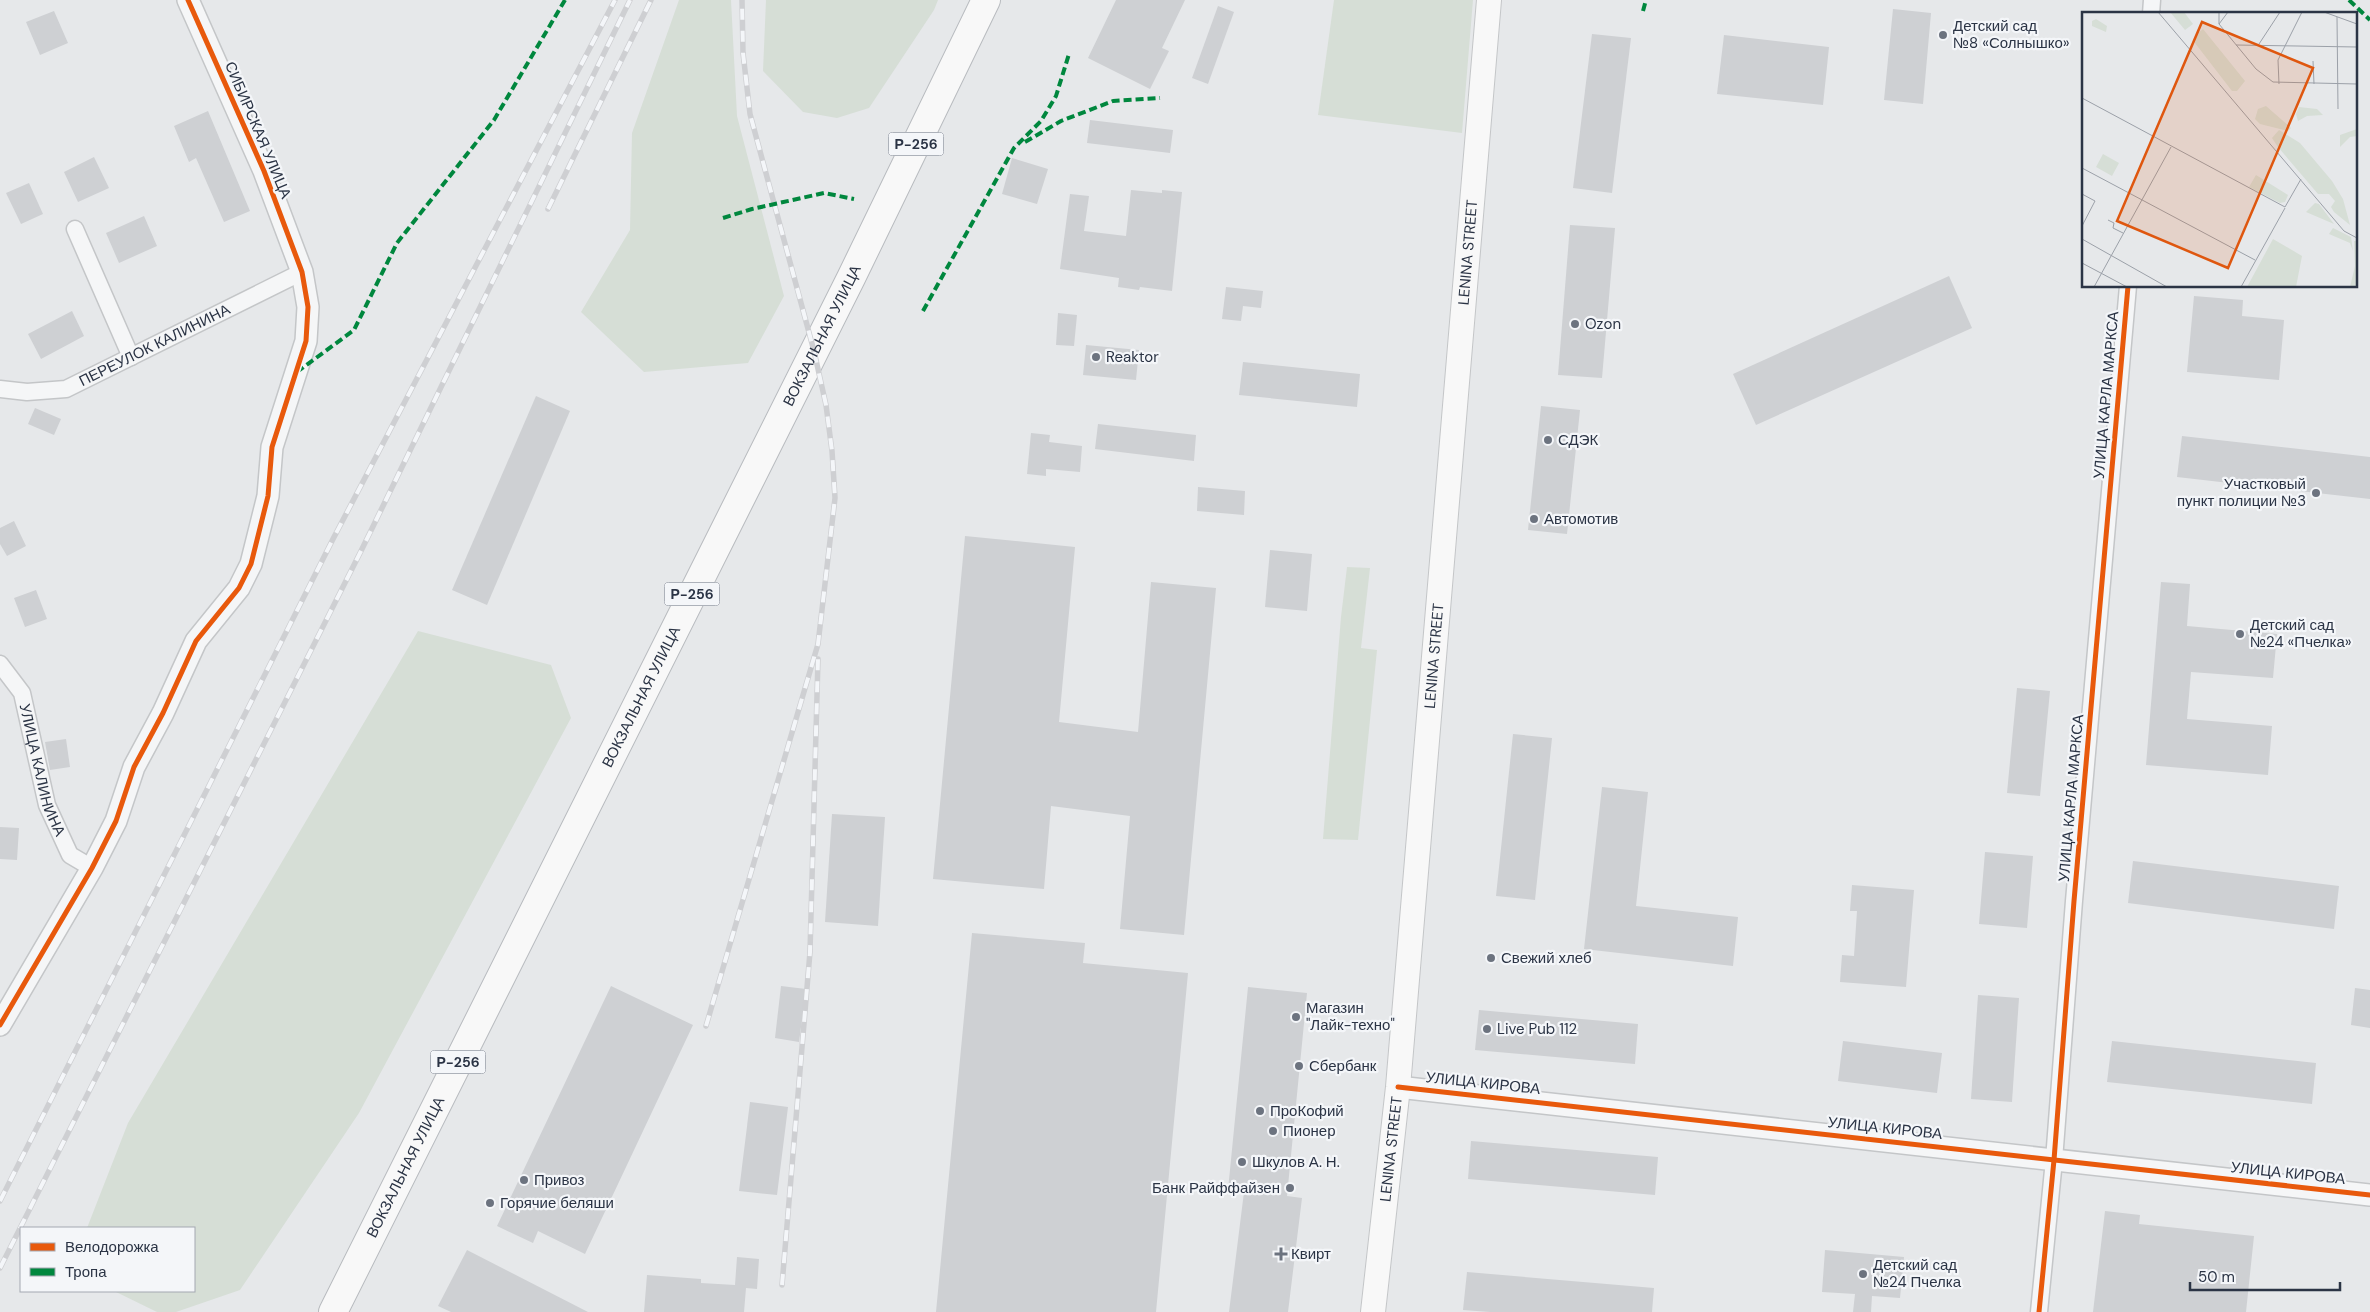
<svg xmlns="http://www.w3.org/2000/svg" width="2370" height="1312" viewBox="0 0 2370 1312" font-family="'DM Sans',sans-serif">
<rect width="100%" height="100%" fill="#e6e8ea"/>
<g fill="#d6ded6">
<polygon points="679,0 731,0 737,116 784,296 748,363 644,372 581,312 630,230 632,133"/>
<polygon points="766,0 938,0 934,10 869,108 837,118 803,112 763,71"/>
<polygon points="1334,0 1473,0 1462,133 1318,115"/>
<polygon points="1347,567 1370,568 1361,648 1377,650 1358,840 1323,839 1341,617"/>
<polygon points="418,631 551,665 571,718 359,1113 240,1290 176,1312 157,1312 114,1291 194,1291 194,1228 87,1228 128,1123"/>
</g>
<g fill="#ced0d3">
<polygon points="1116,0 1185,0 1162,48 1169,51 1150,89 1088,58"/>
<polygon points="1218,6 1234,12 1208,84 1192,78"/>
<polygon points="1893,9 1931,13 1923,104 1884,100"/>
<polygon points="54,11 68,43 40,55 26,22"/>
<polygon points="1592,34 1631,38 1612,193 1573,188"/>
<polygon points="1724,35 1829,47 1823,105 1717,94"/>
<polygon points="208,111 250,211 224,222 196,158 189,162 174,126"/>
<polygon points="1090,120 1173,130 1170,153 1087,143"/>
<polygon points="94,157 109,188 78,202 64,172"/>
<polygon points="1012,158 1048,169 1037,204 1002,194"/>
<polygon points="29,183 43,214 21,224 6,193"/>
<polygon points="1131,190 1162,193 1162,190 1182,192 1172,291 1140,287 1139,290 1118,287 1119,278 1060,269 1070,194 1089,196 1084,231 1126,236"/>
<polygon points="144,216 157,246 119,263 106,233"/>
<polygon points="1570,225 1615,228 1602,378 1558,375"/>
<polygon points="1949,276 1972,328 1756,425 1733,374"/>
<polygon points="1226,287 1263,291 1261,308 1243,306 1241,321 1222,319"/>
<polygon points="2194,296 2243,300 2242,316 2284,320 2279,380 2187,372"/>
<polygon points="72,311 84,336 41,359 28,334"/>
<polygon points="1058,313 1077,315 1074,346 1056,345"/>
<polygon points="1086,345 1139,350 1136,380 1083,375"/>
<polygon points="1243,362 1360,374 1357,407 1239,395"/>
<polygon points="536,396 570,411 487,605 452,590"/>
<polygon points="1541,406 1580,410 1567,534 1528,530"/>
<polygon points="35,408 61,419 54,435 28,424"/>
<polygon points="1098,424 1196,435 1194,461 1095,449"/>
<polygon points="1031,433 1050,435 1049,442 1082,446 1080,472 1046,469 1046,476 1027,474"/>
<polygon points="2182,436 2370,457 2370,499 2177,477"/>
<polygon points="1198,487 1245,491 1244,515 1197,511"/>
<polygon points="14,521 26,546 7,556 0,544 0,528"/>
<polygon points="965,536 1075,547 1059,722 1138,732 1151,582 1216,588 1184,935 1120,929 1130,816 1051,806 1044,889 933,879"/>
<polygon points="1270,550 1312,554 1307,611 1265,607"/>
<polygon points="2161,582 2190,584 2187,626 2277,634 2273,678 2191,672 2187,719 2272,726 2268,775 2146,765"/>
<polygon points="36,590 47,619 25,627 14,598"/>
<polygon points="2017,688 2050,691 2040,796 2007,793"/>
<polygon points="1513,734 1552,738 1535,900 1496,896"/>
<polygon points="66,739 70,767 50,770 45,742"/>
<polygon points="1602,787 1648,792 1636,906 1738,917 1733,966 1584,949"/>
<polygon points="832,814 885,817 878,926 825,922"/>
<polygon points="0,827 19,828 17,860 0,859"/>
<polygon points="1985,852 2033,856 2027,928 1979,924"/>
<polygon points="2133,861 2339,886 2334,929 2128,903"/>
<polygon points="1852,885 1914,890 1906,987 1840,982 1842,955 1854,956 1857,911 1850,911"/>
<polygon points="972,933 1085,943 1083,963 1188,973 1156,1312 936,1312"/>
<polygon points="611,986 693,1025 585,1254 538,1231 533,1243 497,1226"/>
<polygon points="781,986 806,989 799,1042 775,1038"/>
<polygon points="1248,987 1307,993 1287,1196 1302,1198 1288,1312 1229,1312 1244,1192 1228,1190"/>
<polygon points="2355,988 2370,990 2370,1028 2351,1025"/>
<polygon points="1978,995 2019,998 2012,1102 1971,1099"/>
<polygon points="1479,1010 1638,1024 1635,1064 1475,1050"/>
<polygon points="1843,1041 1942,1053 1937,1093 1838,1081"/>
<polygon points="2112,1041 2316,1063 2312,1104 2107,1082"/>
<polygon points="750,1102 788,1107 777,1195 739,1191"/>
<polygon points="1471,1141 1658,1157 1655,1195 1468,1179"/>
<polygon points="2105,1211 2140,1215 2139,1224 2254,1236 2246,1312 2093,1312"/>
<polygon points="467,1250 588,1312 451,1312 438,1306"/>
<polygon points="1825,1250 1904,1257 1900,1298 1872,1296 1871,1312 1853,1312 1855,1294 1822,1292"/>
<polygon points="737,1257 759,1259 757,1289 746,1288 744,1312 644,1312 647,1275 701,1279 701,1283 735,1285"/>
<polygon points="1467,1272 1654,1288 1652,1312 1490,1312 1463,1310"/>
</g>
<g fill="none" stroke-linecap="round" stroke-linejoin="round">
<g stroke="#c4c6c8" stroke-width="19">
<g id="minor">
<polyline points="2151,14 2152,0"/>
<polyline points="75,229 131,357"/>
<path id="s1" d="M0 389 27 392 66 389 302 272"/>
<path id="s2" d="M0 664 22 693 47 805 70 855 92 868"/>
<polyline points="2039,1312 2054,1160 2074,901 2128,286"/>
</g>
</g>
<g stroke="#c4c6c8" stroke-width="24">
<g id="tertiary">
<polyline points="0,1025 92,868 116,821 134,767 163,713 196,641 239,588 251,564 268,496 272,447 306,341 308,307 302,272 264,171 188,0"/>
<polyline points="1398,1087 2370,1195"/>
</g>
</g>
<g stroke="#c4c6c8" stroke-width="26">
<g id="secondary">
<path id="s3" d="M1373 1312 1398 1087 1489 0"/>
</g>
</g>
<g stroke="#b8bbbf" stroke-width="30">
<g id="trunk">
<path id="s4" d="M333 1312 851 278 986 0"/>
</g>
</g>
<use href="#minor" stroke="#f5f6f7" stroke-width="16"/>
<use href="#tertiary" stroke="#f5f6f7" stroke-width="21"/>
<use href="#secondary" stroke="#f8f8f8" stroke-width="24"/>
<use href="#trunk" stroke="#f8f8f8" stroke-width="28"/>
<g stroke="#cecfd2" stroke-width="5.5">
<g id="rail">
<polyline points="548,209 651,0"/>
<polyline points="706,1026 818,644 835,498 832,451 826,405 814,351 750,114 743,53 742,0"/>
<polyline points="0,1201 333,539 615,0"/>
<polyline points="0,1268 361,551 630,0"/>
<polyline points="782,1285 810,952 818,659"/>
</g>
</g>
<use href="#rail" stroke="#f4f6f9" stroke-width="4" stroke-dasharray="11" stroke-linecap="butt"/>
<g stroke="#00873e" stroke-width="4" stroke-dasharray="8 4" stroke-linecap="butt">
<polyline points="2349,0 2370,20"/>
<polyline points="1643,11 1646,0"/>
<polyline points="1025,142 1061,121 1113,101 1160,98"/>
<polyline points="723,218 752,209 824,193 854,199"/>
<polyline points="923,311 1014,148 1041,121 1056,96 1069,54"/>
<polyline points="297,372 354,330 397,243 494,120 565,0"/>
</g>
<g stroke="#f4f6f9" stroke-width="8">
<g id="cycleway">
<polyline points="0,1025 92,868 116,821 134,767 163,713 196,641 239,588 251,564 268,496 272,447 306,341 308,307 302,272 264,171 188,0"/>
<polyline points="1398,1087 2370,1195"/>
<polyline points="2039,1312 2054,1160 2074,901 2128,286"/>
</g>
</g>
<use href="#cycleway" stroke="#e8590c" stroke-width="5"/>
</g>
<g fill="#6c737f" stroke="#f4f6f9" stroke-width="2">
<circle cx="1943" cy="35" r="5"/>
<circle cx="1575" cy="324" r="5"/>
<circle cx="1096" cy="357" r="5"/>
<circle cx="1548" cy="440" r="5"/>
<circle cx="2316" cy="493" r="5"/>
<circle cx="1534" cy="519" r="5"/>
<circle cx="2240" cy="634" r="5"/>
<circle cx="1491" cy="958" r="5"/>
<circle cx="1296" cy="1017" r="5"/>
<circle cx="1487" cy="1029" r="5"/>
<circle cx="1299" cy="1066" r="5"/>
<circle cx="1260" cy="1111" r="5"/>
<circle cx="1273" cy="1131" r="5"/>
<circle cx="1242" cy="1162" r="5"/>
<circle cx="524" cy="1180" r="5"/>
<circle cx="1290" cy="1188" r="5"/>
<circle cx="490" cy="1203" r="5"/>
<path d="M1278.5 1246.5h5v5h5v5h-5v5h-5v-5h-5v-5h5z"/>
<circle cx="1863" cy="1274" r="5"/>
</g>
<g text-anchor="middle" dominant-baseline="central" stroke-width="4.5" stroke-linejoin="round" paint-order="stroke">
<g fill="#f4f6f9" stroke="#676e7b" stroke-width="1">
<rect x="888.5" y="132.5" width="55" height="23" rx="4"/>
<rect x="664.5" y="582.5" width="55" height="23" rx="4"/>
<rect x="430.5" y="1050.5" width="55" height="23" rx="4"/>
</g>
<g font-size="14" font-weight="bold" fill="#2b3445">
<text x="916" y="144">Р-256</text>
<text x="692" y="594">Р-256</text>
<text x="458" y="1062">Р-256</text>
</g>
<g font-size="15" fill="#2b3445" stroke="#f4f6f9" text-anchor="start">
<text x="1953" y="26">Детский сад<tspan x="1953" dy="17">№8 «Солнышко»</tspan></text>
<text x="1585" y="324">Ozon</text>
<text x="1106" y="357">Reaktor</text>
<text x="1558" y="440">СДЭК</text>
<text x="2306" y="484" text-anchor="end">Участковый<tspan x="2306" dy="17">пункт полиции №3</tspan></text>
<text x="1544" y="519">Автомотив</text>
<text x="2250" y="625">Детский сад<tspan x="2250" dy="17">№24 «Пчелка»</tspan></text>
<text x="1501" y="958">Свежий хлеб</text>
<text x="1306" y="1008">Магазин<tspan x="1306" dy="17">"Лайк-техно"</tspan></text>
<text x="1497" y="1029">Live Pub 112</text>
<text x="1309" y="1066">Сбербанк</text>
<text x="1270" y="1111">ПроКофий</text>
<text x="1283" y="1131">Пионер</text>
<text x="1252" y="1162">Шкулов А. Н.</text>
<text x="534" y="1180">Привоз</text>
<text x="1280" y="1188" text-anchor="end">Банк Райффайзен</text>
<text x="500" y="1203">Горячие беляши</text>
<text x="1291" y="1254">Квирт</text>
<text x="1873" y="1265">Детский сад<tspan x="1873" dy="17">№24 Пчелка</tspan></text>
</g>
<g font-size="15" fill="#2b3445" stroke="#f4f6f9">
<text transform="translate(258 130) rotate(67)">СИБИРСКАЯ УЛИЦА</text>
<text stroke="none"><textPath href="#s3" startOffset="1064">LENINA STREET</textPath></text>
<text stroke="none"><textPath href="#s4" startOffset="1092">ВОКЗАЛЬНАЯ УЛИЦА</textPath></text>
<text stroke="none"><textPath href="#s1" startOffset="165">ПЕРЕУЛОК КАЛИНИНА</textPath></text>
<text transform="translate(2106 395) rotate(-85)">УЛИЦА КАРЛА МАРКСА</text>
<text stroke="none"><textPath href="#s3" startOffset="659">LENINA STREET</textPath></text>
<text stroke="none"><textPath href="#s4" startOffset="688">ВОКЗАЛЬНАЯ УЛИЦА</textPath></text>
<text stroke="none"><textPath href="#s2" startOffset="116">УЛИЦА КАЛИНИНА</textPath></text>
<text transform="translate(2071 798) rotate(-85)">УЛИЦА КАРЛА МАРКСА</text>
<text transform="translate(1483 1083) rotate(6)">УЛИЦА КИРОВА</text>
<text transform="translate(1885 1128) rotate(6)">УЛИЦА КИРОВА</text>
<text stroke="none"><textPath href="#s3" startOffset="164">LENINA STREET</textPath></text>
<text stroke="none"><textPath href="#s4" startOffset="162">ВОКЗАЛЬНАЯ УЛИЦА</textPath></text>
<text transform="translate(2288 1173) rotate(6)">УЛИЦА КИРОВА</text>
</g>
</g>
<g transform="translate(2082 12)">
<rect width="275" height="275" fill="#e6e8ea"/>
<path d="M88 0H102L111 12 103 18ZM14 7 25 14 24 20 10 14V9ZM121 17 163 69 155 79H150L113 31 114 23ZM184 94 209 116 206 119 178 112 173 107 176 97ZM217 95 235 97 241 103 225 104 216 109 214 102ZM275 117V124L268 125 258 135V123ZM197 118 218 131 250 169 261 187 268 213 252 200 249 195 253 189 247 182H236L196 135 190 126ZM21 142 37 151 30 164 14 155ZM174 163 206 183 203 190 198 191 167 175ZM233 191 237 192 252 212 224 200ZM251 216 269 225 271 239 268 231 247 222ZM191 227 220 244 214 275H165ZM272 229H275V269L274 275H268L273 254Z" fill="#d6ded6"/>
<path fill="none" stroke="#9ba0a8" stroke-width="1" d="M76 0 262 219 275 226M137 0V12L174 57 191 70 275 72M242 0 275 12M255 5 256 97M137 12 146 0M177 32 198 0M154 33 275 35M231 49 232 72M197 72 196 48 220 0M0 86 203 195 219 167M0 156 173 248M0 182 13 189 0 214M26 208 32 211 31 216 41 221M0 227 85 275M0 251 45 275M12 275 89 135M159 275 203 196"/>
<path fill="#df570f" fill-opacity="0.15" stroke="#df570f" stroke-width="2.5" d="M120 10 231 56 146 256 35 209Z"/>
<rect width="275" height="275" fill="none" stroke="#2b3445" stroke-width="2.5"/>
</g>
<rect x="20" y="1227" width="175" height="65" fill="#f4f6f9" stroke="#a4a8b1"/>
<rect x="30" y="1243" width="25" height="8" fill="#e8590c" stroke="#a4a8b1"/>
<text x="65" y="1252" font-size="15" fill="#2b3445">Велодорожка</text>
<rect x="30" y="1268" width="25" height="8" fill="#00873e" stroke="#a4a8b1"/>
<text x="65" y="1277" font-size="15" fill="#2b3445">Тропа</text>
<path d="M2190 1282v8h150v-8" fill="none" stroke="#2b3445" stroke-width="2.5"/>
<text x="2198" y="1282" font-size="15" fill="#2b3445" stroke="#f4f6f9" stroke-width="4" paint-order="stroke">50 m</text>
</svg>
